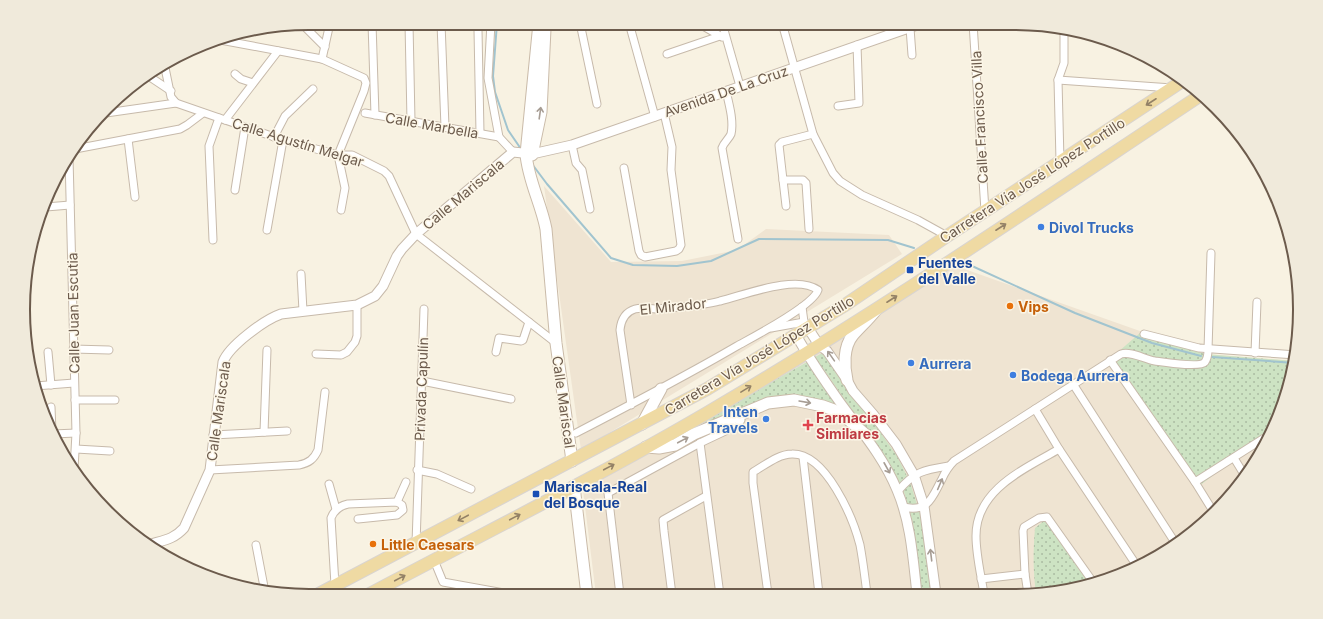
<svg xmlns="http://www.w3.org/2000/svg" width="1323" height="619" viewBox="0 0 1323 619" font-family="Inter,sans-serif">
<defs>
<pattern id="grass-dots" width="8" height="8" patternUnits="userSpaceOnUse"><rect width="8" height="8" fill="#cde3c3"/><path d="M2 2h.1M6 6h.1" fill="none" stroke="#aabba1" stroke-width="1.8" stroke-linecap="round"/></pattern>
</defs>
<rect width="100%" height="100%" fill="#f8f2e2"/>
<g fill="#efe4d2">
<polygon points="544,186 611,262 682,261 737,250 766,229 889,235 902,254 581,450"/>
<polygon points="956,266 1205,354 1295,361 1278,419 1241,484 1188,537 1123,574 1051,594 596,595 583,490"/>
</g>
<g fill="url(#grass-dots)">
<polygon points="1140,333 1205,354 1295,361 1278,419 1272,430 1198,487 1111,358"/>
<polygon points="824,352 897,456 910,482 921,517 932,594 922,594 913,523 904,492 889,463 815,357"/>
<polygon points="807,362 840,409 793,399 669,440"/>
<path d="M1045 520 1092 583 1051 594H1036C1033 571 1033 551 1035 528Z"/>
<polygon points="668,588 669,595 624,595 624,591"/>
</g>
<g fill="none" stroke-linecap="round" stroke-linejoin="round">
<g stroke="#a1c4cf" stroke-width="2">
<polyline points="497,23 493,76 495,92 508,130 521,149"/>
<polyline points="532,164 547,184 611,258 633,265 677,266 711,261 759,239 888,240 914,248"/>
<polyline points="962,263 972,266 1075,313 1152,343 1201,356"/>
<polyline points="1212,357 1295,363"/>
</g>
<g stroke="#c7baab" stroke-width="9">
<g id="minor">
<polyline points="372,23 375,115"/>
<polyline points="409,23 411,121"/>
<polyline points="441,23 445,127"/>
<polyline points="491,23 488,78 499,137 513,152"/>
<polyline points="580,23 597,104"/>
<polyline points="629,23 655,117"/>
<polyline points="698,23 722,37"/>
<polyline points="722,23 740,86"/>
<polyline points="782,23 813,134 833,173 840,181 862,195 918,220 947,236"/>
<polyline points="887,23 890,34"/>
<polyline points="973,23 985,211"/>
<polyline points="304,26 325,47"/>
<polyline points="910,28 912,55"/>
<polyline points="478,30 480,133"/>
<polyline points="215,39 322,59 364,78 366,83 364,91 338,155"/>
<polyline points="667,54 720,36"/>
<polyline points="322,59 330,23"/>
<polyline points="164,63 171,97 176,103 283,140 338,155 352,155 384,171 389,176 416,234 556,343"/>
<polyline points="235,74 241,79 253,83"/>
<polyline points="147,75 171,91"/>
<polyline points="1058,80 1172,88"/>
<path d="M726 91C729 104 734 121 731 134 729 139 724 142 722 148L738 239"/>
<polyline points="838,106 859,103 857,45"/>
<polyline points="106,113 176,103"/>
<polyline points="365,113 499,137"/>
<polyline points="225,120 278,51"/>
<polyline points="274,137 285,116 313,89"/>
<polyline points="128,139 135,197"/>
<polyline points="572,145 576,163 582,170 590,209"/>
<polyline points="75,149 180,129 187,125 203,113"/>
<polyline points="338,155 345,188 341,210"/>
<polyline points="69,157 76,433 74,469"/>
<polyline points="1060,161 1058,80 1064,63 1064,28"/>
<polyline points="624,168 639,251 641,255 645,257 676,251 679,249 681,245 671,170 672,147 664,113"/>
<polyline points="783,180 803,180 806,183 809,229"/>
<polyline points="235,190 245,127"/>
<polyline points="786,206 779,145 782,142 813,134"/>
<polyline points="46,207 70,205"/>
<polyline points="267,230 283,140"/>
<polyline points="213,240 209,146 219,118"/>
<polyline points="301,274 303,311"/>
<polyline points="802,307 804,322 807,326"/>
<polyline points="771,328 804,322"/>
<polyline points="1144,334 1199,348 1296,355"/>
<polyline points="73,349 109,350"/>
<polyline points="48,352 51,385"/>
<polyline points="496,352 499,338 521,341 523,340 529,322"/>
<polyline points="1255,353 1257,302"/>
<polyline points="316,354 341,355 347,352 355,342 357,336 357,305"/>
<polyline points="1110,360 1195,482 1213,511"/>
<polyline points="422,381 511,399"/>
<polyline points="1073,384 1176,544"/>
<polyline points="35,386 74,383"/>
<polyline points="75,400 115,400"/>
<polyline points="51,407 52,432"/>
<polyline points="1035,409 1059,449 1137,566"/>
<polyline points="264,432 267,350"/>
<path d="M576 433C630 405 684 377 737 346 753 337 813 306 818 290 796 274 745 295 720 301 713 303 706 304 699 305 685 307 671 308 656 309 649 309 642 307 635 309 625 312 621 320 620 330L631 405"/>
<polyline points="53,434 76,433"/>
<polyline points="213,435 287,431"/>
<polyline points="700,443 720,595"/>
<polyline points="76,449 110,451"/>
<polyline points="803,457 819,594"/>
<polyline points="1234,458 1245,476"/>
<path d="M210 470 299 465C309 463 314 459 318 450L325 392"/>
<polyline points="417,470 437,474 471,489"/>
<polyline points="1195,482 1269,435"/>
<polyline points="329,484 336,509"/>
<path d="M898 491C915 471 924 470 949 466"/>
<polyline points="397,502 406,482"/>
<path d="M903 507C929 513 932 497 942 479 945 472 949 466 954 461L1121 354C1131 351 1144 359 1155 361 1163 362 1200 368 1205 362 1207 359 1208 353 1208 350L1211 253"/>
<polyline points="416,544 424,309"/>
<polyline points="256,545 265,592"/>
<polyline points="434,560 443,582 515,595"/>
<polyline points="981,579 1025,574"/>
<path d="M335 585 331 518C334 510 339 506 348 504L397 502 402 505 403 510 397 515 358 519"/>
<path d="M768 594 753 483V472C764 466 778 454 792 454 826 453 853 518 860 545 863 561 865 578 867 594"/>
<path d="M984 594C981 575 976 555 976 536 976 489 1025 469 1059 449"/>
<polyline points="1028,594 1025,574 1023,531 1024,527 1039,518 1047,517 1093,582"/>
<polyline points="620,595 608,493 700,443 738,425 741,420 740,415"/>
<polyline points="672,595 664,531 663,520 706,496"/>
</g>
</g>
<g stroke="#c7baab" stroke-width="11">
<g id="tertiary">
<polyline points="808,328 819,345 827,351 847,380 853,391 873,414 896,444 914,475 924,506 936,594"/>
<path d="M796 335C809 358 824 380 839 401 860 430 883 456 897 490 911 523 913 559 917 594"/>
<path d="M151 544C165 540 174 539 184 528L210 470 223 362C229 346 264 320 281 314L357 305 375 296 383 286 397 256 402 249 416 234 513 152 532 154 572 145 923 23"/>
</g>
</g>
<g stroke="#cabba9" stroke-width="13">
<g id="secondary">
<path d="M539 23 526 154C528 180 541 203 546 229L556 343 572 461"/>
<polyline points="532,155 541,112 545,29"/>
<path d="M847 380C844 367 843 347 853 335 861 326 868 320 876 310"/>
<polyline points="642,424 661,389"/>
<polyline points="646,447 659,448 675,445 694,434 768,403 794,400 823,406 834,410 843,415 866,435"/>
<polyline points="574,486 587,595"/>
</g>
</g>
<g stroke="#d9d4d0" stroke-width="14">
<g id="primary">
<polyline points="315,596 707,389 845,305 947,236 1184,80"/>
<path d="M366 596C480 535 596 478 707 413 876 314 1038 203 1201 95"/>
</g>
</g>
<use href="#minor" stroke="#fff" stroke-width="7"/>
<use href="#tertiary" stroke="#fff" stroke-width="9"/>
<use href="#secondary" stroke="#fff" stroke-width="11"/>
<use href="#primary" stroke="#efdaa3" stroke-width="12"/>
</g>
<defs><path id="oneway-shaft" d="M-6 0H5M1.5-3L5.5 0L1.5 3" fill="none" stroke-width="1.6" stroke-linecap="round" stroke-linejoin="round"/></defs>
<g stroke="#938166">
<use href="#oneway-shaft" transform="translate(1151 102) rotate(147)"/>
<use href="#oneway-shaft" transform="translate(1001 227) rotate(-33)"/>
<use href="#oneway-shaft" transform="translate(892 299) rotate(-33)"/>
<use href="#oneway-shaft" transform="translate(746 389) rotate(-31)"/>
<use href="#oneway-shaft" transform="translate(609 467) rotate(-28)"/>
<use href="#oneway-shaft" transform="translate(515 517) rotate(-28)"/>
<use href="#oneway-shaft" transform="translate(463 518) rotate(152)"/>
<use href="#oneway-shaft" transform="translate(400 578) rotate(-28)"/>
</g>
<g stroke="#a79d94">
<use href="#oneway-shaft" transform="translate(540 113) rotate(-82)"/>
<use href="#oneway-shaft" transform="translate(831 356) rotate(-125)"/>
<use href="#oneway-shaft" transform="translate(805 402) rotate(10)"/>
<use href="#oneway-shaft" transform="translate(683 440) rotate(-28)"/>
<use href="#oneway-shaft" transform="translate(887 468) rotate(61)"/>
<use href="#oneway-shaft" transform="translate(940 484) rotate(-67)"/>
<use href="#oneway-shaft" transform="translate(931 555) rotate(-97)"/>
</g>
<g fill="#3f7fe0" stroke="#fcf6e7" stroke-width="1.5">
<circle cx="1041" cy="227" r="4"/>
<circle cx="911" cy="363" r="4"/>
<circle cx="1013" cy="375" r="4"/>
<circle cx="766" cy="419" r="4"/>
</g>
<g fill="#1a4fb4" stroke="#fcf6e7" stroke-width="1.5">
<rect x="906" y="266" width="8" height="8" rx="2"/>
<rect x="532" y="490" width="8" height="8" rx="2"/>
</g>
<g fill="#e8710a" stroke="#fcf6e7" stroke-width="1.5">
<circle cx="1010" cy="306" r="4"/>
<circle cx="373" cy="544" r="4"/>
</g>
<path fill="#e0444e" stroke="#fcf6e7" stroke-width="1.5" d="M806 419h4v4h4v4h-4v4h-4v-4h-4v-4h4z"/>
<g text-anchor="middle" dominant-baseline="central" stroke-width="3" stroke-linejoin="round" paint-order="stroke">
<g font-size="14" fill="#6c5b4c" stroke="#fcf6e7">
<text transform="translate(726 91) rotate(-19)">Avenida De La Cruz</text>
<text transform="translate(979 117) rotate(-93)">Calle Francisco Villa</text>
<text transform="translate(432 125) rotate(10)">Calle Marbella</text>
<text transform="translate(298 142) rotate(17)">Calle Agustín Melgar</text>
<text transform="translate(1032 180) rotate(-33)">Carretera Vía José López Portillo</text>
<text transform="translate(463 194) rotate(-40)">Calle Mariscala</text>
<text transform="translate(673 306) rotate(-6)">El Mirador</text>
<text transform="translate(73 313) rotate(-91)">Calle Juan Escutia</text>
<text transform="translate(759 355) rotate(-31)">Carretera Vía José López Portillo</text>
<text transform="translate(421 389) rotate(-88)">Privada Capulín</text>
<text transform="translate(564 402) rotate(82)">Calle Mariscal</text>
<text transform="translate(218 411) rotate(-82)">Calle Mariscala</text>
</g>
<g font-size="14" font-weight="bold" fill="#366cbe" stroke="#fcf6e7" text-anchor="start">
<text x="1049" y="227">Divol Trucks</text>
<text x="919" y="363">Aurrera</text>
<text x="1021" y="375">Bodega Aurrera</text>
<text x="758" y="411" text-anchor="end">Inten<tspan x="758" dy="16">Travels</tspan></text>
</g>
<g font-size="14" font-weight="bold" fill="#164399" stroke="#fcf6e7" text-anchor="start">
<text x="918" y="262">Fuentes<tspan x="918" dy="16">del Valle</tspan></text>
<text x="544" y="486">Mariscala-Real<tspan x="544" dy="16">del Bosque</tspan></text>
</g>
<g font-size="14" font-weight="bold" fill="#c56008" stroke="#fcf6e7" text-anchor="start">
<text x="1018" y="306">Vips</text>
<text x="381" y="544">Little Caesars</text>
</g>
<g font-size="14" font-weight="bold" fill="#be3a42" stroke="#fcf6e7" text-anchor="start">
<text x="816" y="417">Farmacias<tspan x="816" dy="16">Similares</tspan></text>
</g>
</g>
<path d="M0 0H1323V619H0ZM309 30H1014A279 279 0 0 1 1293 309V310A279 279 0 0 1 1014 589H309A279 279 0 0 1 30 310V309A279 279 0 0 1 309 30Z" fill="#f0eadb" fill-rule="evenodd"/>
<path fill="none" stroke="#6c5b4c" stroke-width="2" d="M309 30H1014A279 279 0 0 1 1293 309V310A279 279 0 0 1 1014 589H309A279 279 0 0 1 30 310V309A279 279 0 0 1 309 30Z"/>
</svg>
